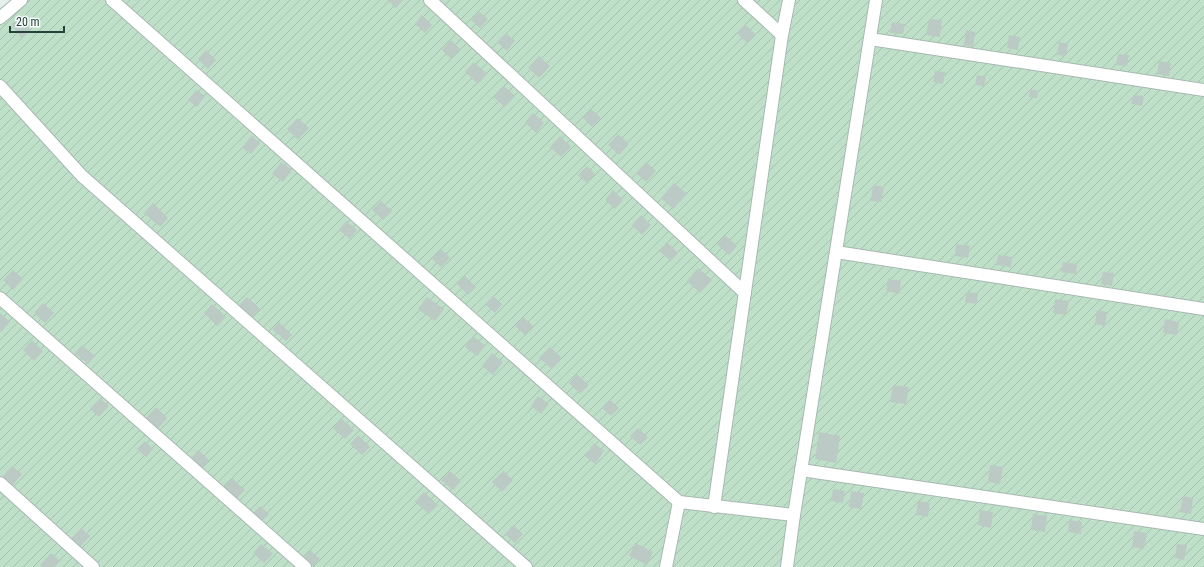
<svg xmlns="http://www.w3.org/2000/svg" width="1204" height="567" font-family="'Roboto Condensed',sans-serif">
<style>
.garden{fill:url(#garden-furrows)}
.building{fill:#bbcac4}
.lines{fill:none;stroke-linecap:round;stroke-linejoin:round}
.minor-casing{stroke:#a8b8b2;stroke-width:14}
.minor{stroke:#fff;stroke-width:12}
</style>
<defs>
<pattern id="garden-furrows" width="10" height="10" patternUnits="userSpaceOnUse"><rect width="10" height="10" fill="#bfe0c8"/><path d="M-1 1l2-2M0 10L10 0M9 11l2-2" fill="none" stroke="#a4c1ad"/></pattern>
</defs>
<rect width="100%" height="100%" fill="#e6efeb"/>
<path class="garden" d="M13 0H1204V567H0V8Z"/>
<g class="building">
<path d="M387 0H403L396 8Z"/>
<path d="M479 12 488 19 480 28 471 20Z"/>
<path d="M422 15 432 25 425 33 415 24Z"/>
<path d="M21 17 31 31 21 38 11 24Z"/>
<path d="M929 19 942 20 940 37 926 35Z"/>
<path d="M892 22 905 24 903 34 890 33Z"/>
<path d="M745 24 755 34 747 43 737 33Z"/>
<path d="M966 30 975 32 973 47 964 45Z"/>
<path d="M506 33 515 41 507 51 497 42Z"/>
<path d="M1009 35 1020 37 1018 50 1007 48Z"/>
<path d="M451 40 460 49 451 59 442 50Z"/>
<path d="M1059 42 1068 44 1066 56 1057 55Z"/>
<path d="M206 50 216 60 208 69 198 59Z"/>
<path d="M1118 54 1129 55 1127 66 1116 65Z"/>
<path d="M539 56 550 66 539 78 528 68Z"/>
<path d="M1159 61 1171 63 1169 76 1157 74Z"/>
<path d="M474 62 487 74 478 84 465 72Z"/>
<path d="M935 71 945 72 943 84 933 82Z"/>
<path d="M977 75 986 77 984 86 975 85Z"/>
<path d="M504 86 515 96 505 107 493 97Z"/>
<path d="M1030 89 1038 91 1037 98 1029 97Z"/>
<path d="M196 90 205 96 197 107 188 100Z"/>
<path d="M1133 95 1144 96 1142 106 1131 104Z"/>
<path d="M591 109 601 118 592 127 583 118Z"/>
<path d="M533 113 544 123 536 133 525 122Z"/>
<path d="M298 118 309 128 298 140 287 129Z"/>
<path d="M618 134 629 144 619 155 608 145Z"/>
<path d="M251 136 260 143 251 154 242 148Z"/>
<path d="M560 136 571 147 561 157 550 147Z"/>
<path d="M281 162 292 170 283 182 272 174Z"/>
<path d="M646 162 656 171 646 182 636 173Z"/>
<path d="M587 166 595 174 587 183 578 175Z"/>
<path d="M674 183 687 194 673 209 661 198Z"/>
<path d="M873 185 884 187 881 202 871 201Z"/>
<path d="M613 190 623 200 615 209 605 200Z"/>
<path d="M381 201 392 211 383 220 372 210Z"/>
<path d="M153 203 168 218 160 227 144 213Z"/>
<path d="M641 215 651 225 642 235 632 225Z"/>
<path d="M346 221 357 230 350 239 339 230Z"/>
<path d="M725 235 737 246 729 255 717 244Z"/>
<path d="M667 242 678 253 671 261 659 251Z"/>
<path d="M956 244 970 246 968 258 955 256Z"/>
<path d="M441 249 450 258 441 267 432 259Z"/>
<path d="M998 255 1012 257 1011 267 996 265Z"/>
<path d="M1063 262 1077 264 1076 274 1061 272Z"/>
<path d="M698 268 712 280 700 293 687 281Z"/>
<path d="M13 270 23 279 13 290 3 280Z"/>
<path d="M1103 272 1114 273 1112 286 1101 284Z"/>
<path d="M465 276 476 287 468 295 457 284Z"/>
<path d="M888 279 901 281 899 294 886 291Z"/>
<path d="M967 292 978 293 977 304 965 302Z"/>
<path d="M493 296 502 304 495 313 485 304Z"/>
<path d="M247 297 260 309 250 319 237 307Z"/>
<path d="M427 297 444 309 435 321 418 309Z"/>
<path d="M1055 299 1069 301 1066 315 1053 313Z"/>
<path d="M43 303 54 313 45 323 34 313Z"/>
<path d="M212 304 226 317 217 326 204 313Z"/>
<path d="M1097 310 1107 312 1105 326 1095 324Z"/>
<path d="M0 313 10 322 1 332 0 331Z"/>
<path d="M523 317 533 326 525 335 515 326Z"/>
<path d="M1165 319 1179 322 1177 335 1163 333Z"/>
<path d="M279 322 292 335 286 341 272 329Z"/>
<path d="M473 336 485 346 477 356 465 347Z"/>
<path d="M32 340 43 351 34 361 23 350Z"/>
<path d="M82 345 95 356 88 364 75 353Z"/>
<path d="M550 347 562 358 552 369 539 358Z"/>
<path d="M492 353 503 362 493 375 482 366Z"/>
<path d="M577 374 589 385 580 394 569 383Z"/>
<path d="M893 385 909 387 906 404 890 402Z"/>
<path d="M538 396 549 404 541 414 531 406Z"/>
<path d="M100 398 109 406 99 417 90 409Z"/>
<path d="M610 400 619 408 611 416 602 408Z"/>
<path d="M156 407 167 418 158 429 146 418Z"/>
<path d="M341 418 354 430 345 439 333 428Z"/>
<path d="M638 428 648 437 640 445 630 436Z"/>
<path d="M819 432 840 436 836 463 815 459Z"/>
<path d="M358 435 370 447 362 455 350 444Z"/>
<path d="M145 441 153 449 146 457 137 449Z"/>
<path d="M594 443 604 451 595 464 585 456Z"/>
<path d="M198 450 209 460 202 468 191 458Z"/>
<path d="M990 465 1003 467 1000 484 988 482Z"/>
<path d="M12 466 22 474 12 486 2 477Z"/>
<path d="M450 471 461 481 453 490 441 480Z"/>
<path d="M503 471 513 480 502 492 492 482Z"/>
<path d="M232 478 245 490 237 498 224 487Z"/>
<path d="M833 489 845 491 843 503 831 501Z"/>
<path d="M851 491 864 493 861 509 849 507Z"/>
<path d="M424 492 438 505 429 514 415 502Z"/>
<path d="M1183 496 1193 498 1191 514 1180 512Z"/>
<path d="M918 501 930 503 928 517 916 515Z"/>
<path d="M260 506 269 514 262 521 253 513Z"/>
<path d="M980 510 993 512 991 528 978 525Z"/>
<path d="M1033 514 1047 516 1045 532 1031 530Z"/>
<path d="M1069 520 1082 522 1081 534 1068 532Z"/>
<path d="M513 525 523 534 515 543 505 534Z"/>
<path d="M81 528 90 536 80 547 71 539Z"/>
<path d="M1134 531 1147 533 1144 549 1132 547Z"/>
<path d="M635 543 653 552 647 565 629 556Z"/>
<path d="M261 544 273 554 264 563 253 553Z"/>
<path d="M1177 544 1187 545 1184 560 1175 558Z"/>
<path d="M310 550 320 559 313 566 304 558Z"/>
<path d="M51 553 60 561 55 567H42L40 565Z"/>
</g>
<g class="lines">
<defs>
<g id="minor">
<path d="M112 0 679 502 794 515"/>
<path d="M430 0 745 293"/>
<path d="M744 0 782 35"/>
<path d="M0 18 21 0"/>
<path d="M870 39 1204 90"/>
<path d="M0 86 82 176 526 567"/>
<path d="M836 252 1204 309"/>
<path d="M0 298 305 567"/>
<path d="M801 470 1204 529"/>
<path d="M0 483 93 567"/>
<path d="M714 507 782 35 789 0"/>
<path d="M666 567 679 502"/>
<path d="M787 567 794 515 876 0"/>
</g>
</defs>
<use href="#minor" class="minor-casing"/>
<use href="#minor" class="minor"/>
</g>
<path d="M10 26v6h54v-6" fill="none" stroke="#24423a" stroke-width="2"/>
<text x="16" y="26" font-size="12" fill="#24423a" stroke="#f7fbf9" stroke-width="3" paint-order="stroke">20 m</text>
</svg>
